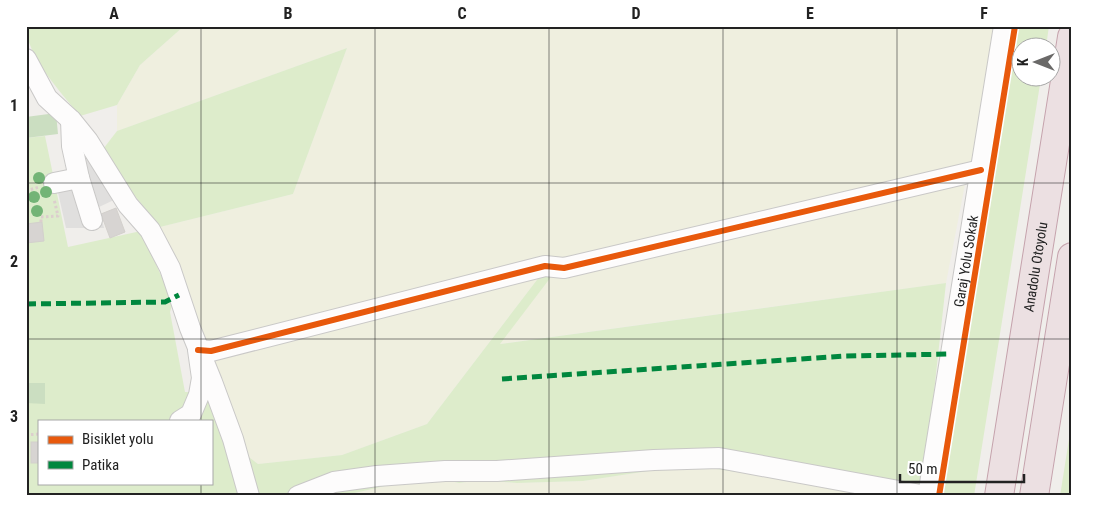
<svg xmlns="http://www.w3.org/2000/svg" width="1098" height="522" font-family="'Roboto Condensed',sans-serif">
<style>
.farmland{fill:#efefdf}
.grass{fill:#ddeccb;fill-rule:evenodd}
.forest{fill:#cbdec1}
.parking{fill:#e0dfde}
.building{fill:#d7d4d2;stroke:#d3d0cc}
.lines{fill:none;stroke-linecap:round;stroke-linejoin:round}
.minor-casing{stroke:#c9c8c7;stroke-width:22}
.highway-casing{stroke:#c5a2ac;stroke-width:30}
.path{stroke:#dccecd;stroke-width:3;stroke-dasharray:2.5 2.5;stroke-linecap:butt}
.minor{stroke:#fdfcfc;stroke-width:20}
.highway{stroke:#ece0e2;stroke-width:28}
.quiet{stroke:#00873e;stroke-width:5;stroke-dasharray:10 5;stroke-linecap:butt}
.cycleway-casing{stroke:#fff;stroke-width:9}
.cycleway{stroke:#e8590c;stroke-width:6}
.tree{fill:#73b476}
.grid{fill:none;stroke:#222;stroke-width:1;stroke-opacity:0.55}
.labels{text-anchor:middle;dominant-baseline:central;stroke-width:4;stroke-linejoin:round;paint-order:stroke}
.street-label{font-size:14px;fill:#222;stroke:#fff}
.neatline{fill:none;stroke:#222;stroke-width:2}
.grid-label{font-size:16px;text-anchor:middle;font-weight:bold;fill:#222}
</style>
<rect width="100%" height="100%" fill="#f0eeeb"/>
<g class="farmland">
<path d="M184 26H995L973 166 543 272 427 424 342 455 258 464 246 455 160 227 293 194 347 48 117 131V105L140 65Z"/>
<path d="M966 179 946 283 499 344 551 277Z"/>
<path d="M688 465 900 496H342L389 485 450 481 459 483 481 480 517 483 583 481Z"/>
</g>
<g class="grass">
<path d="M26 26H184L140 65 117 105 80 116C62 93 26 56 26 26Z"/>
<path d="M1007 26H1049L1046 47 1020 48V78H1041L974 496H932Z"/>
<path d="M347 48 293 194 160 227 100 153 117 131Z"/>
<path d="M45 136 68 247 141 231 173 302 170 312 185 392 212 393 245 454 258 464 342 455 427 424 543 272 551 277 500 344 946 283 933 401 918 496H900L688 465 583 481 517 483 481 480 459 483 450 481 389 485 342 496H26V138ZM39 421H211V483H39Z"/>
<path d="M1072 420V496H1060Z"/>
</g>
<g class="forest">
<path d="M56 113 58 134 26 138V117Z"/>
<path d="M26 383H45V404L26 403Z"/>
</g>
<path class="parking" d="M84 146 116 199 99 207 104 228H66L57 188 85 179 76 154Z"/>
<g class="building">
<path d="M116 208 125 232 110 238 101 214Z"/>
<path d="M42 222 44 241 26 243V224Z"/>
<rect x="31" y="442" width="8" height="21"/>
</g>
<g class="lines">
<defs>
<g id="minor">
<path d="M26 59 47 98 71 120 88 141 128 205 150 230 170 268 190 328 212 382 233 439 249 496"/>
<path d="M79 178 92 220"/>
<path d="M54 183 79 178 72 146 71 120"/>
<path d="M180 421 191 414 199 395 202 378 198 350 211 351 545 266 564 268 981 170"/>
<path d="M298 496 334 482 377 476 445 471H497L654 460 719 458 926 496"/>
<path id="s1" d="M928 496 1004 26"/>
</g>
<g id="highway">
<path id="s2" d="M999 496 1072 37"/>
<path d="M1034 496 1072 257"/>
</g>
</defs>
<use href="#minor" class="minor-casing"/>
<use href="#highway" class="highway-casing"/>
<g class="path">
<path d="M26 191 39 187"/>
<path d="M41 222V217L58 216 54 199"/>
<path d="M26 435 39 434"/>
</g>
<use href="#minor" class="minor"/>
<use href="#highway" class="highway"/>
<g class="quiet">
<path d="M26 304 165 302 179 295"/>
<path d="M502 379 846 356 951 354"/>
</g>
<defs>
<g id="cycleway">
<path d="M198 350 211 351 545 266 564 268 981 170"/>
<path d="M939 496 1015 26"/>
</g>
</defs>
<use href="#cycleway" class="cycleway-casing"/>
<use href="#cycleway" class="cycleway"/>
</g>
<g class="tree">
<circle cx="39" cy="178" r="6"/>
<circle cx="46" cy="192" r="6"/>
<circle cx="34" cy="197" r="6"/>
<circle cx="37" cy="211" r="6"/>
</g>
<path class="grid" d="M201 26V421M375 26V496M549 26V496M723 26V496M897 26V496M26 183H1072M26 339H1072M201 483V496"/>
<g class="labels">
<g class="street-label">
<text stroke="none"><textPath href="#s1" startOffset="238">Garaj Yolu Sokak</textPath></text>
<text stroke="none"><textPath href="#s2" startOffset="232">Anadolu Otoyolu</textPath></text>
</g>
</g>
<rect width="1098" height="522" fill="none" stroke="#ffffff" stroke-width="55"/>
<rect x="38" y="420" width="175" height="65" fill="#ffffff" stroke="#a7a7a7"/>
<rect x="48" y="436" width="25" height="8" fill="#e8590c" stroke="#a7a7a7"/>
<text x="82" y="444" font-size="15" fill="#222222">Bisiklet yolu</text>
<rect x="48" y="461" width="25" height="8" fill="#00873e" stroke="#a7a7a7"/>
<text x="82" y="470" font-size="15" fill="#222222">Patika</text>
<g transform="translate(1036 62) rotate(270)"><circle r="24" fill="#ffffff" stroke="#a7a7a7"/>
<path d="M0-4L9 19L0 12L-9 19Z" fill="#6a6968"/>
<text y="-8" font-size="14" font-weight="bold" text-anchor="middle" fill="#222222">K</text>
</g>
<path d="M900 474v8h124v-8" fill="none" stroke="#222222" stroke-width="2.5"/>
<text x="908" y="474" font-size="15" fill="#222222" stroke="#ffffff" stroke-width="4" paint-order="stroke">50 m</text>
<rect x="28" y="28" width="1042" height="466" class="neatline"/>
<g class="grid-label">
<text x="114" y="19">A</text>
<text x="288" y="19">B</text>
<text x="462" y="19">C</text>
<text x="636" y="19">D</text>
<text x="810" y="19">E</text>
<text x="984" y="19">F</text>
<text x="14" y="111">1</text>
<text x="14" y="267">2</text>
<text x="14" y="422">3</text>
</g>
</svg>
